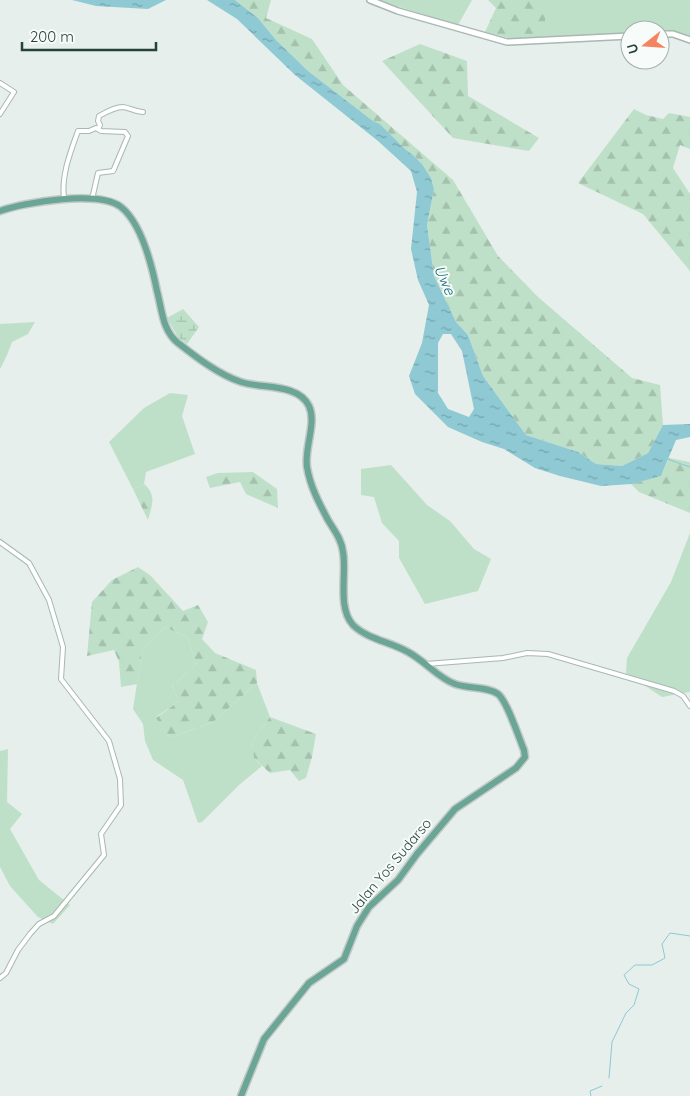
<svg xmlns="http://www.w3.org/2000/svg" width="690" height="1096" font-family="Quicksand,sans-serif">
<style>
.grass{fill:#bfe0c8}
.forest{fill:url(#forest-firs)}
.wetland{fill:url(#wetland-marsh)}
.water{fill:url(#water-ripples);fill-rule:evenodd}
.lines{fill:none;stroke-linecap:round;stroke-linejoin:round}
.stream{stroke:#8ec9d4;stroke-width:1}
.minor-casing{stroke:#a8b8b2;stroke-width:6}
.tertiary-casing{stroke:#a8b8b2;stroke-width:8}
.primary-casing{stroke:#c2cac8;stroke-width:9}
.minor{stroke:#fff;stroke-width:4}
.tertiary{stroke:#fff;stroke-width:5}
.primary{stroke:#6aa596;stroke-width:6}
.labels{text-anchor:middle;dominant-baseline:central;stroke-width:4;stroke-linejoin:round;paint-order:stroke}
.street-label{font-size:14px;fill:#24423a;stroke:#f7fbf9}
.water-label{font-size:15px;font-style:italic;fill:#1c6f80;stroke:#f7fbf9}
</style>
<defs>
<pattern id="forest-firs" width="22" height="20" patternUnits="userSpaceOnUse" patternTransform="scale(1.25)"><rect width="22" height="20" fill="#bfe0c8"/><path d="M5 1l3.5 6h-7zM16 11l3.5 6h-7z" fill="#a4c1ad"/></pattern>
<pattern id="wetland-marsh" width="20" height="14" patternUnits="userSpaceOnUse" patternTransform="scale(1.25)"><rect width="20" height="14" fill="#bfe0c8"/><path d="M1 5h8M5 5V1M11 12h8M15 12V8" fill="none" stroke="#a4c1ad"/></pattern>
<pattern id="water-ripples" width="26" height="14" patternUnits="userSpaceOnUse" patternTransform="scale(1.25)"><rect width="26" height="14" fill="#8ec9d4"/><path d="M2 4q2-2 4 0t4 0M15 11q2-2 4 0t4 0" fill="none" stroke="#74a5ad"/></pattern>
</defs>
<rect width="100%" height="100%" fill="#e6efeb"/>
<g class="grass">
<path d="M377 0H472L458 25Z"/>
<path d="M545 0H690V38L668 31 660 32V30H630V33L545 37Z"/>
<path d="M35 322 28 334 12 342 7 355 0 369V324Z"/>
<path d="M170 393 188 395 182 416 195 454 146 472 144 484 133 489 109 442 144 408Z"/>
<path d="M391 465 427 505 450 521 474 549 491 559 478 591 425 604 399 558V541L382 523 374 497 361 495V469Z"/>
<path d="M690 533V692L662 697 626 673 627 658 671 582Z"/>
<path d="M165 627 188 638 196 665 172 686 179 701 156 717 170 738 213 722 257 683 270 717 252 742 254 758 262 766 239 785 202 822 198 823 183 780 153 760 145 741 143 724 133 709 142 651Z"/>
<path d="M8 749 7 802 22 814 10 829 39 880 70 905 53 924 38 917 10 886 0 867V751Z"/>
</g>
<g class="forest">
<path d="M235 0H271L266 18 312 39 343 85 453 180 498 256 538 297 632 378 660 385 663 425 648 453 622 466 596 464 578 452 526 435 483 376 468 335 456 322 434 276 427 225 434 189 431 178 422 164 413 155 405 149 380 124 373 121 308 71 276 40 258 18Z"/>
<path d="M488 0H545V37L513 39 485 32 496 8Z"/>
<path d="M420 44 467 61 468 96 539 138 529 151 453 138 382 61Z"/>
<path d="M634 109 646 115 663 119 669 113 690 117V149L680 145 673 168 690 194V271L643 214 578 183Z"/>
<path d="M669 458 690 462V513L639 492 631 484 661 476Z"/>
<path d="M253 472 277 489 278 508 246 494 240 482 210 488 206 477 218 473Z"/>
<path d="M144 484C157 495 152 505 148 520L133 489Z"/>
<path d="M138 567 150 575 183 611 198 605 208 622 202 639 215 653 256 670 257 683 213 722 170 738 156 718 179 701 172 686 196 665 188 638 165 627 142 651 137 684 121 687 119 662 114 650 87 656 92 602 112 580Z"/>
<path d="M270 717 316 734 312 757 306 778 299 781 290 770 270 773 254 758 252 742Z"/>
</g>
<path class="wetland" d="M183 309 199 327 187 344 178 337 167 318Z"/>
<g class="water">
<path d="M72 0H166L148 9 96 6Z"/>
<path d="M207 0H235L258 18 276 40 308 71 373 121 380 124 405 149 413 155 422 164 431 178 434 189 427 225 434 276 456 322 468 335 483 376 526 435 578 452 596 464 622 466 648 453 663 425 690 424V437L676 440 661 476 632 484 601 486 560 476 535 468 504 449 482 442 448 427 415 394 409 376 422 343 429 305 418 280 411 249 417 192 411 171 378 141 295 75 237 19ZM443 334H451L462 351 474 409 469 417 448 409 438 393V343Z"/>
</g>
<g class="lines">
<g class="stream">
<path d="M667 459 690 467"/>
<path d="M609 1078 612 1042 626 1013 634 1005 639 989 629 984 624 975 635 965H652L665 958 662 944 670 933 690 936"/>
<path d="M591 1096 590 1091 602 1086"/>
</g>
<defs>
<g id="minor">
<path d="M0 83 14 92 0 114"/>
<path d="M98 129 100 125 98 121 99 116C106 112 115 107 123 107 130 108 136 112 143 112"/>
<path d="M64 199C61 176 70 153 78 131H89L96 128 101 131 125 132 128 136 114 169 113 171 98 173 92 199"/>
<path d="M0 542 29 563 49 600 63 647 61 679 109 741 120 779 121 805 101 834 104 855 54 916 39 924 30 934 18 950 6 973 0 978"/>
<path d="M426 664 503 658 527 653 548 654 674 691 683 696 690 706"/>
</g>
<g id="tertiary">
<path d="M370 0 398 11 507 42 630 36"/>
<path d="M660 34H673L690 40"/>
</g>
<path id="primary" d="M0 211C25 202 99 190 121 207 141 223 152 266 157 291 162 309 162 330 178 343 196 357 219 375 241 382 262 389 298 383 309 406 317 423 304 448 307 467 310 486 319 503 328 520 334 530 342 540 343 552 347 573 337 608 353 625 367 639 391 642 408 652 425 661 438 678 455 684 468 689 487 686 498 694 507 701 519 738 524 750L525 757 516 768 455 809 417 854 398 880 369 907 357 926 344 959 309 983 264 1039 241 1096"/>
</defs>
<use href="#minor" class="minor-casing"/>
<use href="#tertiary" class="tertiary-casing"/>
<use href="#primary" class="primary-casing"/>
<use href="#minor" class="minor"/>
<use href="#tertiary" class="tertiary"/>
<use href="#primary" class="primary"/>
</g>
<g class="labels">
<g class="street-label">
<text transform="translate(390 866) rotate(-50)">Jalan Yos Sudarso</text>
</g>
<g class="water-label">
<text transform="translate(445 280) rotate(66)">Uwe</text>
</g>
</g>
<g transform="translate(645 45) rotate(253)"><circle r="24" fill="#f7fbf9" stroke="#a3b1ad"/>
<path d="M0-4L9 19L0 12L-9 19Z" fill="#f4845f"/>
<text y="-8" font-size="14" font-weight="bold" text-anchor="middle" fill="#24423a">U</text>
</g>
<path d="M22 42v8h134v-8" fill="none" stroke="#24423a" stroke-width="2.5"/>
<text x="30" y="42" font-size="15" fill="#24423a" stroke="#f7fbf9" stroke-width="4" paint-order="stroke">200 m</text>
</svg>
